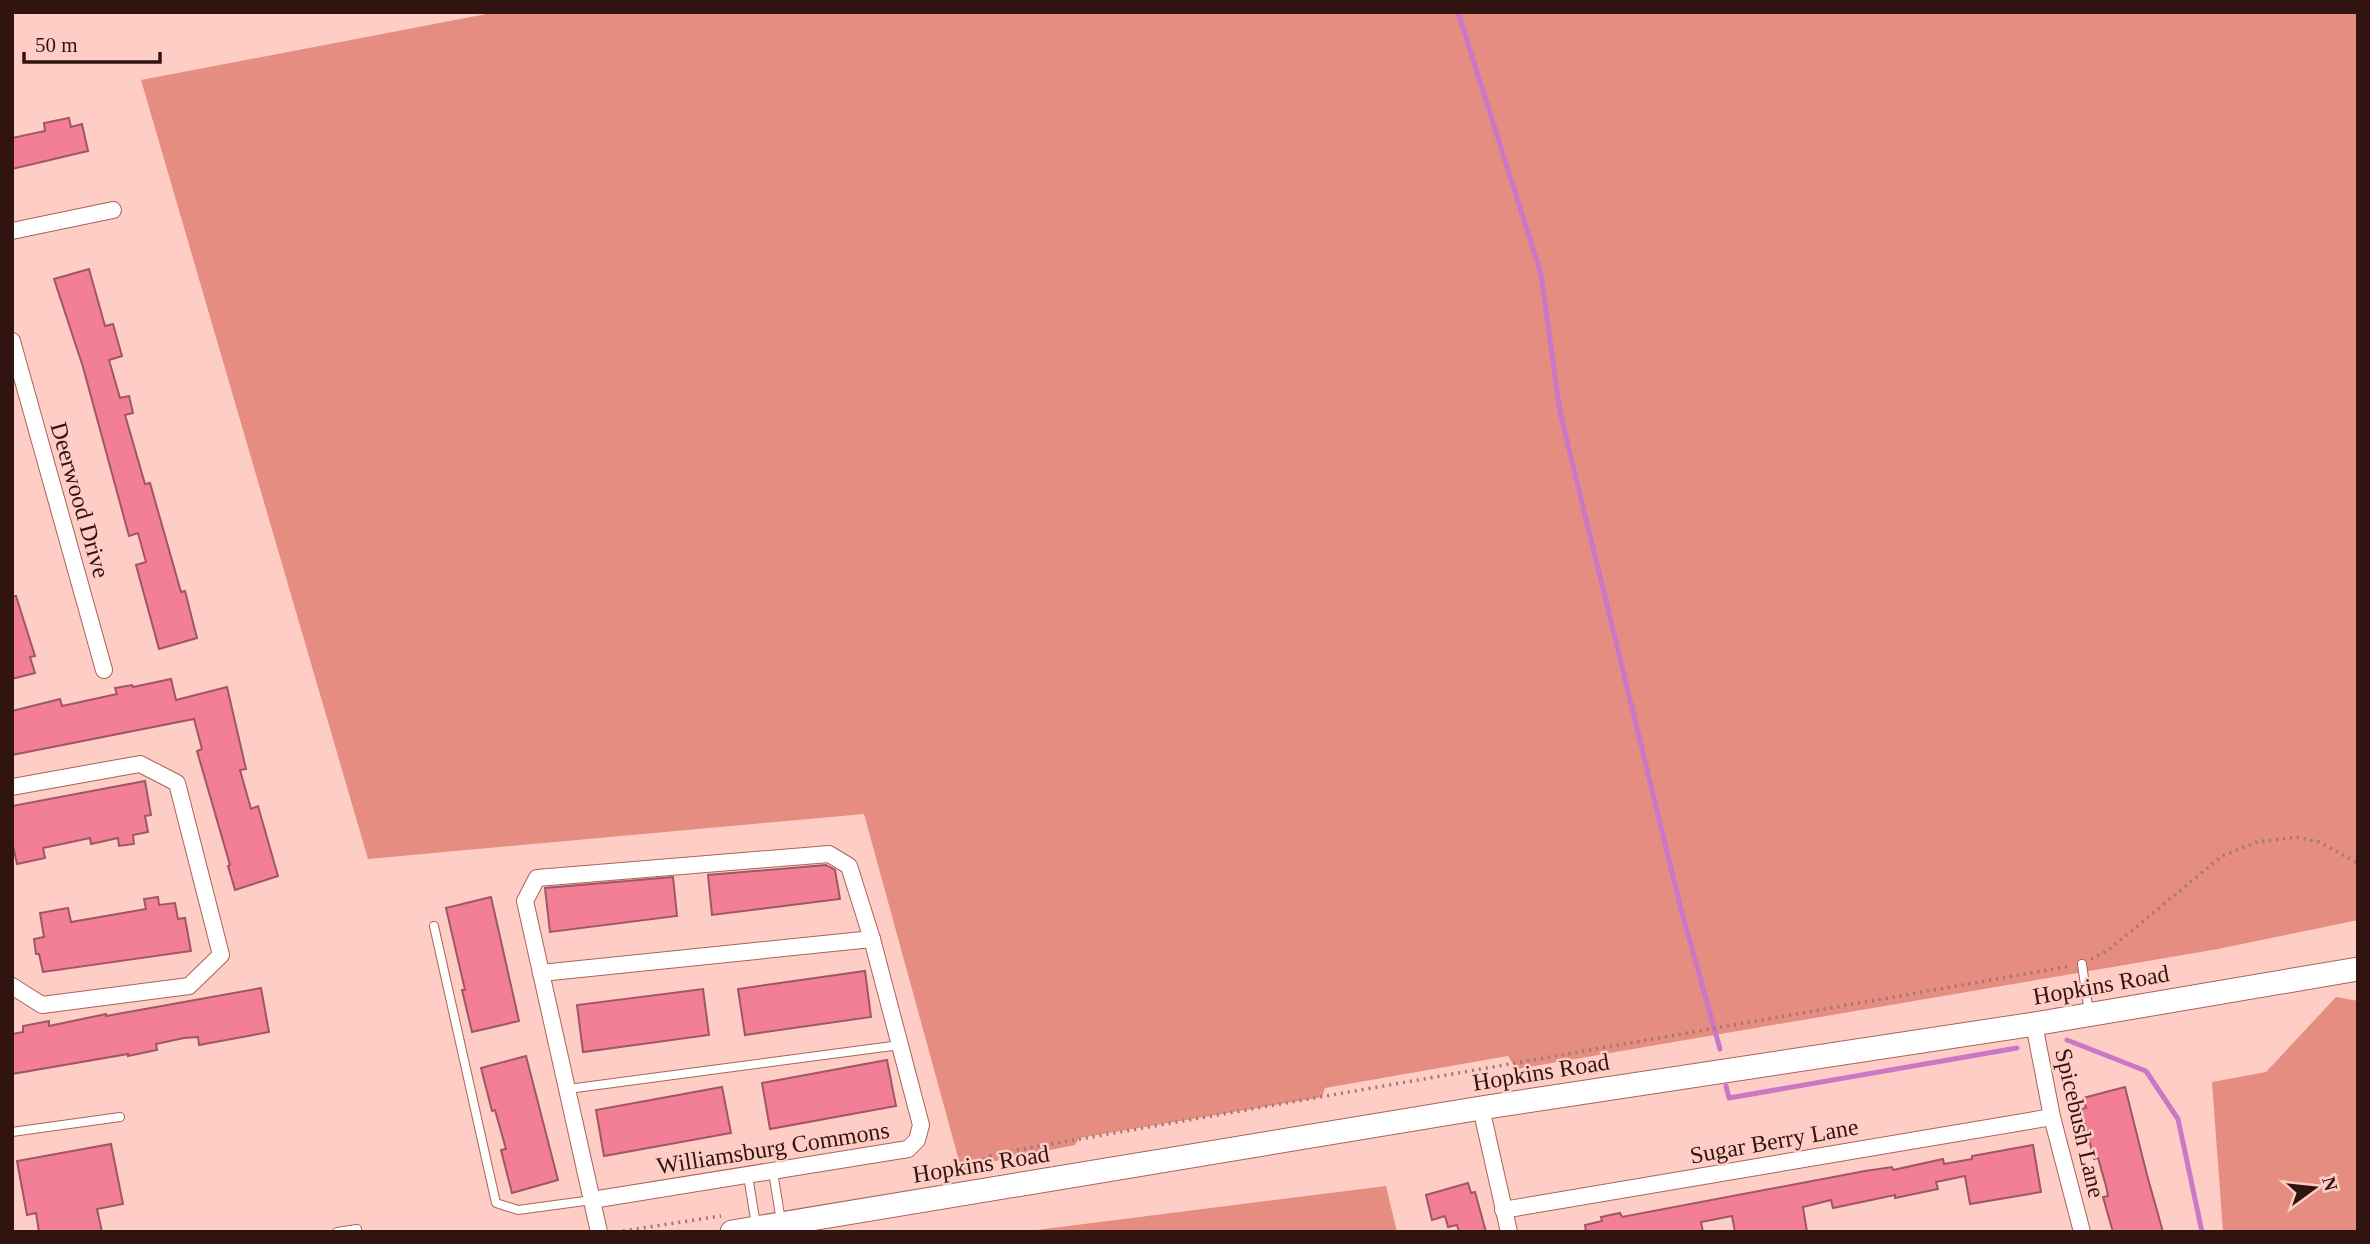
<svg xmlns="http://www.w3.org/2000/svg" width="2370" height="1244" font-family="Georgia,serif">
<style>
.green{fill:#e58d81}
.lines{fill:none;stroke-linecap:round;stroke-linejoin:round}
.stream{stroke:#ca77c5;stroke-width:5}
.building{fill:#f37f96;stroke:#9f5764;stroke-width:2}
.lane-casing{stroke:#ab6358;stroke-width:10}
.street-casing{stroke:#ab6358;stroke-width:18}
.secondary-casing{stroke:#ab6358;stroke-width:25}
.path{stroke:#9f7771;stroke-width:3.5;stroke-dasharray:2 5;stroke-linecap:butt}
.lane{stroke:#fff;stroke-width:8}
.street{stroke:#fff;stroke-width:16}
.secondary{stroke:#fff;stroke-width:23}
.labels{text-anchor:middle;dominant-baseline:central;stroke-width:5;stroke-linejoin:round;paint-order:stroke}
.street-label{font-size:24px;fill:#311410;stroke:#fecdc5}
</style>
<rect width="100%" height="100%" fill="#fecdc5"/>
<g class="green">
<path d="M497 12H2358V920L2218 949 1516 1069 1508 1056 1325 1088 1322 1097 1079 1138 1075 1145 961 1168 864 814 368 859 141 80Z"/>
<path d="M2336 997 2358 1001V1232H2223L2212 1082 2266 1072Z"/>
<path d="M1386 1186 1397 1232H1021Z"/>
</g>
<g class="lines">
<g class="stream">
<path d="M1458 12 1541 274 1560 412 1681 909 1720 1049"/>
<path d="M2067 1040 2146 1071 2178 1119 2202 1232"/>
<path d="M1726 1086 1729 1098 2017 1048"/>
</g>
</g>
<g class="building">
<path d="M69 118 71 127 82 124 88 151 12 169V138L45 131 44 123Z"/>
<path d="M89 269 105 326 113 324 122 356 109 360 120 398 129 396 133 413 125 415 145 484 150 483 181 592 185 591 197 638 159 649 136 565 146 562 138 533 129 536 83 367 54 279Z"/>
<path d="M12 596H16L35 656 30 657 35 673 12 679Z"/>
<path d="M171 679 176 700 227 687 246 769 240 770 251 809 258 806 278 876 235 890 228 866 230 865 197 751 202 749 194 719 12 755V711L60 699 62 706 117 694 115 688 132 685 133 687Z"/>
<path d="M145 781 151 815 145 816 148 832 133 835 134 844 119 846 118 838 91 844 90 838 43 848 45 858 17 864 12 841V806Z"/>
<path d="M826 865 835 870 840 899 712 915 708 875Z"/>
<path d="M673 877 677 916 550 932 545 888Z"/>
<path d="M158 897 159 905 175 903 178 919 185 918 191 951 43 972 39 954H36L34 939 44 937 40 913 68 908 71 922 146 909 144 899Z"/>
<path d="M491 897 519 1021 472 1032 462 990H465L446 908Z"/>
<path d="M865 971 871 1017 745 1035 738 989Z"/>
<path d="M261 988 269 1032 199 1045 198 1037 184 1038 156 1044 157 1050 128 1056V1054L12 1074V1034L23 1032V1026L49 1021V1026L106 1014V1016Z"/>
<path d="M703 989 709 1035 583 1052 577 1005Z"/>
<path d="M526 1056 558 1180 512 1193 501 1150 506 1149 495 1110 492 1111 481 1068Z"/>
<path d="M887 1060 896 1106 770 1129 762 1083Z"/>
<path d="M722 1087 731 1133 604 1156 596 1110Z"/>
<path d="M2125 1087 2147 1175 2163 1232H2113L2103 1197 2108 1196 2106 1186 2098 1158 2094 1159 2081 1109 2086 1108 2083 1098Z"/>
<path d="M111 1144 123 1204 97 1209 102 1232H39L36 1213 27 1215 17 1161Z"/>
<path d="M2033 1145 2041 1192 1970 1204 1965 1176 1936 1182 1938 1189 1895 1198V1195L1833 1208 1831 1200 1803 1207 1807 1232H1735L1732 1216 1701 1222 1703 1232H1586L1585 1225 1602 1221 1601 1217 1620 1213 1622 1217 1865 1171 1892 1167 1893 1170 1943 1159 1944 1164 1972 1159V1156Z"/>
<path d="M1468 1183 1471 1193 1475 1192 1486 1232H1459L1457 1225 1448 1227 1445 1216 1432 1220 1426 1195Z"/>
</g>
<g class="lines">
<defs>
<g id="lane">
<path d="M434 926 496 1203 518 1210 592 1200"/>
<path d="M2082 964 2089 1013"/>
<path d="M568 1089 900 1045"/>
<path d="M12 1132 120 1117"/>
<path d="M773 1172 781 1221"/>
<path d="M748 1176 756 1225"/>
<path d="M337 1232 357 1229V1232"/>
</g>
<g id="street">
<path d="M12 231 113 210"/>
<path d="M12 341 104 670"/>
<path d="M12 787 140 764 177 783 221 955 189 986 42 1005 12 986"/>
<path d="M541 973 872 939"/>
<path d="M2034 1024 2052 1117 2082 1232"/>
<path d="M1481 1108 1509 1232"/>
<path d="M592 1200 908 1149 917 1140 921 1125 872 939 849 866 829 854 537 878 525 901 599 1232"/>
<path d="M1503 1210 2052 1117"/>
</g>
<path id="secondary" d="M732 1232 1481 1108 2034 1024 2358 969"/>
</defs>
<use href="#lane" class="lane-casing"/>
<use href="#street" class="street-casing"/>
<use href="#secondary" class="secondary-casing"/>
<g class="path">
<path d="M2091 959 2107 951 2222 856 2257 842 2296 837 2319 842 2358 863"/>
<path d="M959 1173 994 1154 2071 966"/>
<path d="M616 1232 721 1216"/>
</g>
<use href="#lane" class="lane"/>
<use href="#street" class="street"/>
<use href="#secondary" class="secondary"/>
</g>
<g class="labels">
<g class="street-label">
<text transform="translate(80 500) rotate(74)">Deerwood Drive</text>
<text transform="translate(2101 985) rotate(-10)">Hopkins Road</text>
<text transform="translate(1541 1072) rotate(-9)">Hopkins Road</text>
<text transform="translate(2080 1123) rotate(77)">Spicebush Lane</text>
<text transform="translate(1774 1141) rotate(-10)">Sugar Berry Lane</text>
<text transform="translate(773 1148) rotate(-9)">Williamsburg Commons</text>
<text transform="translate(981 1164) rotate(-9)">Hopkins Road</text>
</g>
</g>
<rect width="2370" height="1244" fill="none" stroke="#311410" stroke-width="28"/>
<g transform="translate(2314 1188) rotate(75)" stroke="#fecdc5" stroke-width="5" paint-order="stroke">
<path d="M0-5L12 26L0 18L-12 26Z" fill="#311410"/>
<text y="-10" font-size="19" font-weight="bold" text-anchor="middle" fill="#311410">N</text>
</g>
<path d="M24 52v10h136v-10" fill="none" stroke="#311410" stroke-width="3.5"/>
<text x="35" y="52" font-size="21" fill="#311410" stroke="#fecdc5" stroke-width="5" paint-order="stroke">50 m</text>
</svg>
